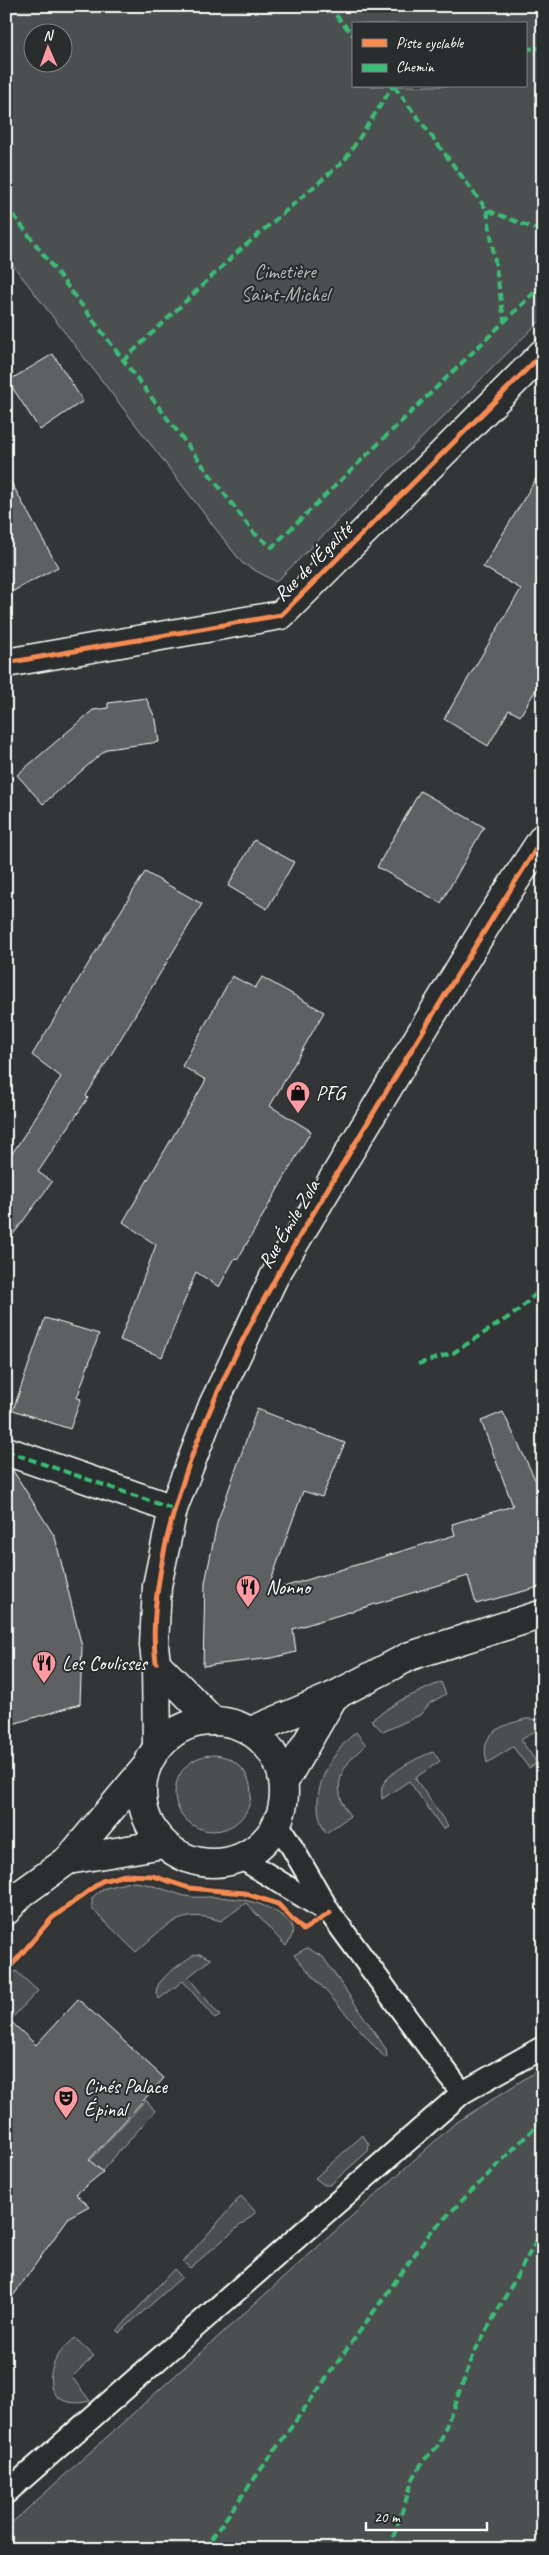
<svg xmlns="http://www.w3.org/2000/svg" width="549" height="2555" font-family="Caveat,sans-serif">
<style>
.green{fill:#4c4f50;stroke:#a6a7a8;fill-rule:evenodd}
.building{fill:#5f6162;stroke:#fff}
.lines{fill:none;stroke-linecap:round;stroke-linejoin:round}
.lane-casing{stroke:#fff;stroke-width:25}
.street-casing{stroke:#fff;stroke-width:31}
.secondary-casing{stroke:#fff;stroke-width:31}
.primary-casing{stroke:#fff;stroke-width:31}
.lane{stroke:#2a2d2e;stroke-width:21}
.street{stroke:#2a2d2e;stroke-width:28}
.secondary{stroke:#2a2d2e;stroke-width:28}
.primary{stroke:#2a2d2e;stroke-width:28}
.quiet{stroke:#3abd76;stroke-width:4;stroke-dasharray:8 4;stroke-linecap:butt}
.cycleway-casing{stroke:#2a2d2e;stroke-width:8}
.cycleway{stroke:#f68b52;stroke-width:5}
.labels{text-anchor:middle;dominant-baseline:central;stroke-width:4;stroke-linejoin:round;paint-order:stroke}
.park-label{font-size:20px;fill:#b7b9b9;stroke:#2a2d2e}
.street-label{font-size:20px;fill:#fff;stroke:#2a2d2e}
.poi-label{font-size:20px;fill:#fff;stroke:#2a2d2e;text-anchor:start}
</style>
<rect width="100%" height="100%" fill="#333536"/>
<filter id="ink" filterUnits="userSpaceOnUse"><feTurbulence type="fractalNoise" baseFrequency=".02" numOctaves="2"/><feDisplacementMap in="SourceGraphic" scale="10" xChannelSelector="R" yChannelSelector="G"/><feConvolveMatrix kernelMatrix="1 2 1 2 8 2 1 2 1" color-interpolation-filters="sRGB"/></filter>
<g filter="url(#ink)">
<g class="green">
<path d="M6 6H543V318L276 582 242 563 6 256ZM353 24H525V86H353ZM32 32H62V62H32Z"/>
<path d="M441 1682 446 1694 430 1703 420 1715 383 1732 371 1720 401 1700Z"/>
<path d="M526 1719H539L543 1722V1726L521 1740 537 1763 529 1768 513 1747 487 1763C479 1732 500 1726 526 1719Z"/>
<path d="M356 1732 366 1745C340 1766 330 1787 350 1816L326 1833C305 1799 328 1755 356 1732Z"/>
<path d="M433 1752 440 1761 415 1778 448 1826 443 1829 409 1781 382 1799C382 1795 381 1790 382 1787 386 1773 420 1756 433 1752Z"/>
<circle cx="213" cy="1793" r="38"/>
<path d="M129 1882C149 1882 166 1891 185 1896 193 1898 203 1897 212 1897 239 1898 262 1901 284 1917 296 1925 294 1936 286 1946L246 1903 221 1921C181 1907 164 1927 136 1952L92 1909V1898L102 1889Z"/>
<path d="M307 1948 323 1957 386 2049 387 2057 385 2058 294 1955Z"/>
<path d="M200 1954 211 1959 188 1977 220 2016 215 2019 183 1981 159 1999C146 1984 182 1964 193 1955Z"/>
<path d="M16 1971 38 1991 6 2024V1982Z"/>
<path d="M543 2067V2549H6V2528L454 2124Z"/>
<path d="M146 2100 155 2111 102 2171 90 2161Z"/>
<path d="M363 2135 369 2145 368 2151 330 2185H324L315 2178Z"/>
<path d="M241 2196 256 2212 190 2268 183 2262Z"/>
<path d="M174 2269 182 2277 119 2333 117 2331Z"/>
<path d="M75 2338 94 2356 72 2377 90 2401C64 2408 43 2395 53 2366 57 2354 66 2346 75 2338Z"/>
</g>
<g class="building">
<path d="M53 354 83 401 40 430 8 381Z"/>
<path d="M543 467V678L520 716 509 710 488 746 444 719 521 589 483 567Z"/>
<path d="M6 473 58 567 6 595Z"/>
<path d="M146 698 156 720 159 742 107 749 43 804 17 775 93 710 108 708V703Z"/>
<path d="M420 791 484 827 441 903 377 867Z"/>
<path d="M254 840 294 862 267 909 228 886Z"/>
<path d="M145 872 202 904 86 1096 88 1098 38 1172 52 1182 6 1244V1150L12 1154 61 1077 32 1055Z"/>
<path d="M232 976 255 988 262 977 324 1012 270 1106 311 1131 238 1259 235 1258 219 1287 196 1272 162 1357 120 1340 156 1245 123 1222 206 1080 182 1066Z"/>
<path d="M45 1318 99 1334 77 1398 81 1399 70 1429 13 1410Z"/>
<path d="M257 1409 345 1443 322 1497 303 1491 267 1592 455 1535 452 1524 513 1506 481 1421 503 1412 543 1496V1586L476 1604 468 1576 293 1629 296 1652 272 1658 203 1666 205 1583 217 1523Z"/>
<path d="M6 1468 12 1469 55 1537 82 1647 80 1704 6 1726Z"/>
<path d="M78 1999 164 2078 89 2160 103 2172 76 2194 89 2206 69 2217 6 2306V2017L36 2045Z"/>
</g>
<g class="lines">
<defs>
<g id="lane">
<path d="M278 1823 330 1913 462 2093"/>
<path d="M241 1858 328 1912"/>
<path d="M6 2493 462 2093 543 2047"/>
</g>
<g id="street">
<path d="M6 663 281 615 543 353"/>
<path d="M6 1451 173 1509"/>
</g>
<g id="secondary">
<path d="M251 1731 334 1696 410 1656 543 1614"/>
<path d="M284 1782 334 1696"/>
</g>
<g id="primary">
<path d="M156 1663 213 1721"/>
<circle cx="213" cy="1792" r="71"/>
<path d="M157 1748 156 1663 154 1645 157 1586 173 1509 213 1405 274 1277 488 922 543 838"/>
<path d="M68 1860 163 1844"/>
<path d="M6 1911 21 1894 68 1860 146 1767"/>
</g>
</defs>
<use href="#lane" class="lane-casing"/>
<use href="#street" class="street-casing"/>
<use href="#secondary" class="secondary-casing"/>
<use href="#primary" class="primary-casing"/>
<use href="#lane" class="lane"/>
<use href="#street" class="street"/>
<use href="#secondary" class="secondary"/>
<use href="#primary" class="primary"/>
<g class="quiet">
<path d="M328 6 353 35"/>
<path d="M525 49 543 48"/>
<path d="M394 86 487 210 543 232"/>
<path d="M6 205 254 533 272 547 543 284"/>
<path d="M487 210 504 320"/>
<path d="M123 361 232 257 345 160 393 86"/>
<path d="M418 1364 453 1353 518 1311 543 1287"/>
<path d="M6 1451 173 1509"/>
<path d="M204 2549 430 2233 543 2119"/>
<path d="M394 2549 393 2538 413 2479 423 2461 439 2445 475 2351 543 2229"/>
</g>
<defs>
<g id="cycleway">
<path d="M6 663 281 615 543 353"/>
<path d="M156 1663C151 1626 157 1588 164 1552 196 1399 288 1255 368 1122 425 1027 483 932 543 838"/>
<path d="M6 1972 52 1918 102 1881 125 1875 153 1876 189 1888 244 1893 278 1904 303 1930 330 1913"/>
</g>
</defs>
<use href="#cycleway" class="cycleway-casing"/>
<use href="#cycleway" class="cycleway"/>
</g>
</g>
<defs>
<symbol id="shop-pin" viewBox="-11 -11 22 30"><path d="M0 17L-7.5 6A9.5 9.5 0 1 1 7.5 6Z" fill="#ff9aa2" stroke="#2a2d2e"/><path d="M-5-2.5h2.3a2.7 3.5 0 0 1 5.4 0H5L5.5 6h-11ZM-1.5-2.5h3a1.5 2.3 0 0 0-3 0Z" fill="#111"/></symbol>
<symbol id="restaurant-pin" viewBox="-11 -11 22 30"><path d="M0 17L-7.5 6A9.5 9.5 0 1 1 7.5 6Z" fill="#ff9aa2" stroke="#2a2d2e"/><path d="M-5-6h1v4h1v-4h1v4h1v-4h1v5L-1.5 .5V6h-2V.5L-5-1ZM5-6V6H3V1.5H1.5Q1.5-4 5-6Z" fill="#111"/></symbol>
<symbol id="theatre-pin" viewBox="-11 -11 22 30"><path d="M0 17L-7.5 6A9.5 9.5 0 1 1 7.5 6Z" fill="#ff9aa2" stroke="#2a2d2e"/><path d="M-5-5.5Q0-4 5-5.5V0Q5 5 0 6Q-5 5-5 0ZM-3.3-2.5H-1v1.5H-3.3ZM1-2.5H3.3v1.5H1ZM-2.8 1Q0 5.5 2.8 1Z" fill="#111"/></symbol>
</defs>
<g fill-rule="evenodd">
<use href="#shop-pin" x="284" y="1079" width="28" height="38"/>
<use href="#restaurant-pin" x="234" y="1573" width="28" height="38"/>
<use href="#restaurant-pin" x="30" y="1649" width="28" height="38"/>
<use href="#theatre-pin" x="52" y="2084" width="28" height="38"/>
</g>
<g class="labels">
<g class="park-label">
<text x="285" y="271">Cimetière<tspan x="285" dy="23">Saint-Michel</tspan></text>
</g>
<g class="street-label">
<text transform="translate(313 562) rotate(-45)">Rue de l'Égalité</text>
<text transform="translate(289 1224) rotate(-59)">Rue Émile Zola</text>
</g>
<g class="poi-label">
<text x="316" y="1093">PFG</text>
<text x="266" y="1587">Nonno</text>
<text x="62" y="1663">Les Coulisses</text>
<text x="84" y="2086">Cinés Palace<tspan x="84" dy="23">Épinal</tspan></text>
</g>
</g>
<rect width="549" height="2555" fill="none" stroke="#2a2d2e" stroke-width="25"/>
<rect x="12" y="12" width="524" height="2530" fill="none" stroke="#fff" stroke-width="2" filter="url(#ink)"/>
<rect x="352" y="22" width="175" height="65" fill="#2a2d2e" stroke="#7f8182"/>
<rect x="362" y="39" width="25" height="8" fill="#f68b52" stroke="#7f8182"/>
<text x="396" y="48" font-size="15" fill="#ffffff">Piste cyclable</text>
<rect x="362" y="64" width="25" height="8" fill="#3abd76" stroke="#7f8182"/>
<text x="396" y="72" font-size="15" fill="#ffffff">Chemin</text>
<g transform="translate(48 48) rotate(358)"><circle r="24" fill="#2a2d2e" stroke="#7f8182"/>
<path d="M0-4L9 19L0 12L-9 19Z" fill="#ff9aa2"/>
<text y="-8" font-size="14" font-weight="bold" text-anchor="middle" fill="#ffffff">N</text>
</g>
<path d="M366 2522v8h121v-8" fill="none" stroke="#ffffff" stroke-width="2.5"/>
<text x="374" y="2522" font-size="15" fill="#ffffff" stroke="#2a2d2e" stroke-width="4" paint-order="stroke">20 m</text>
</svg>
